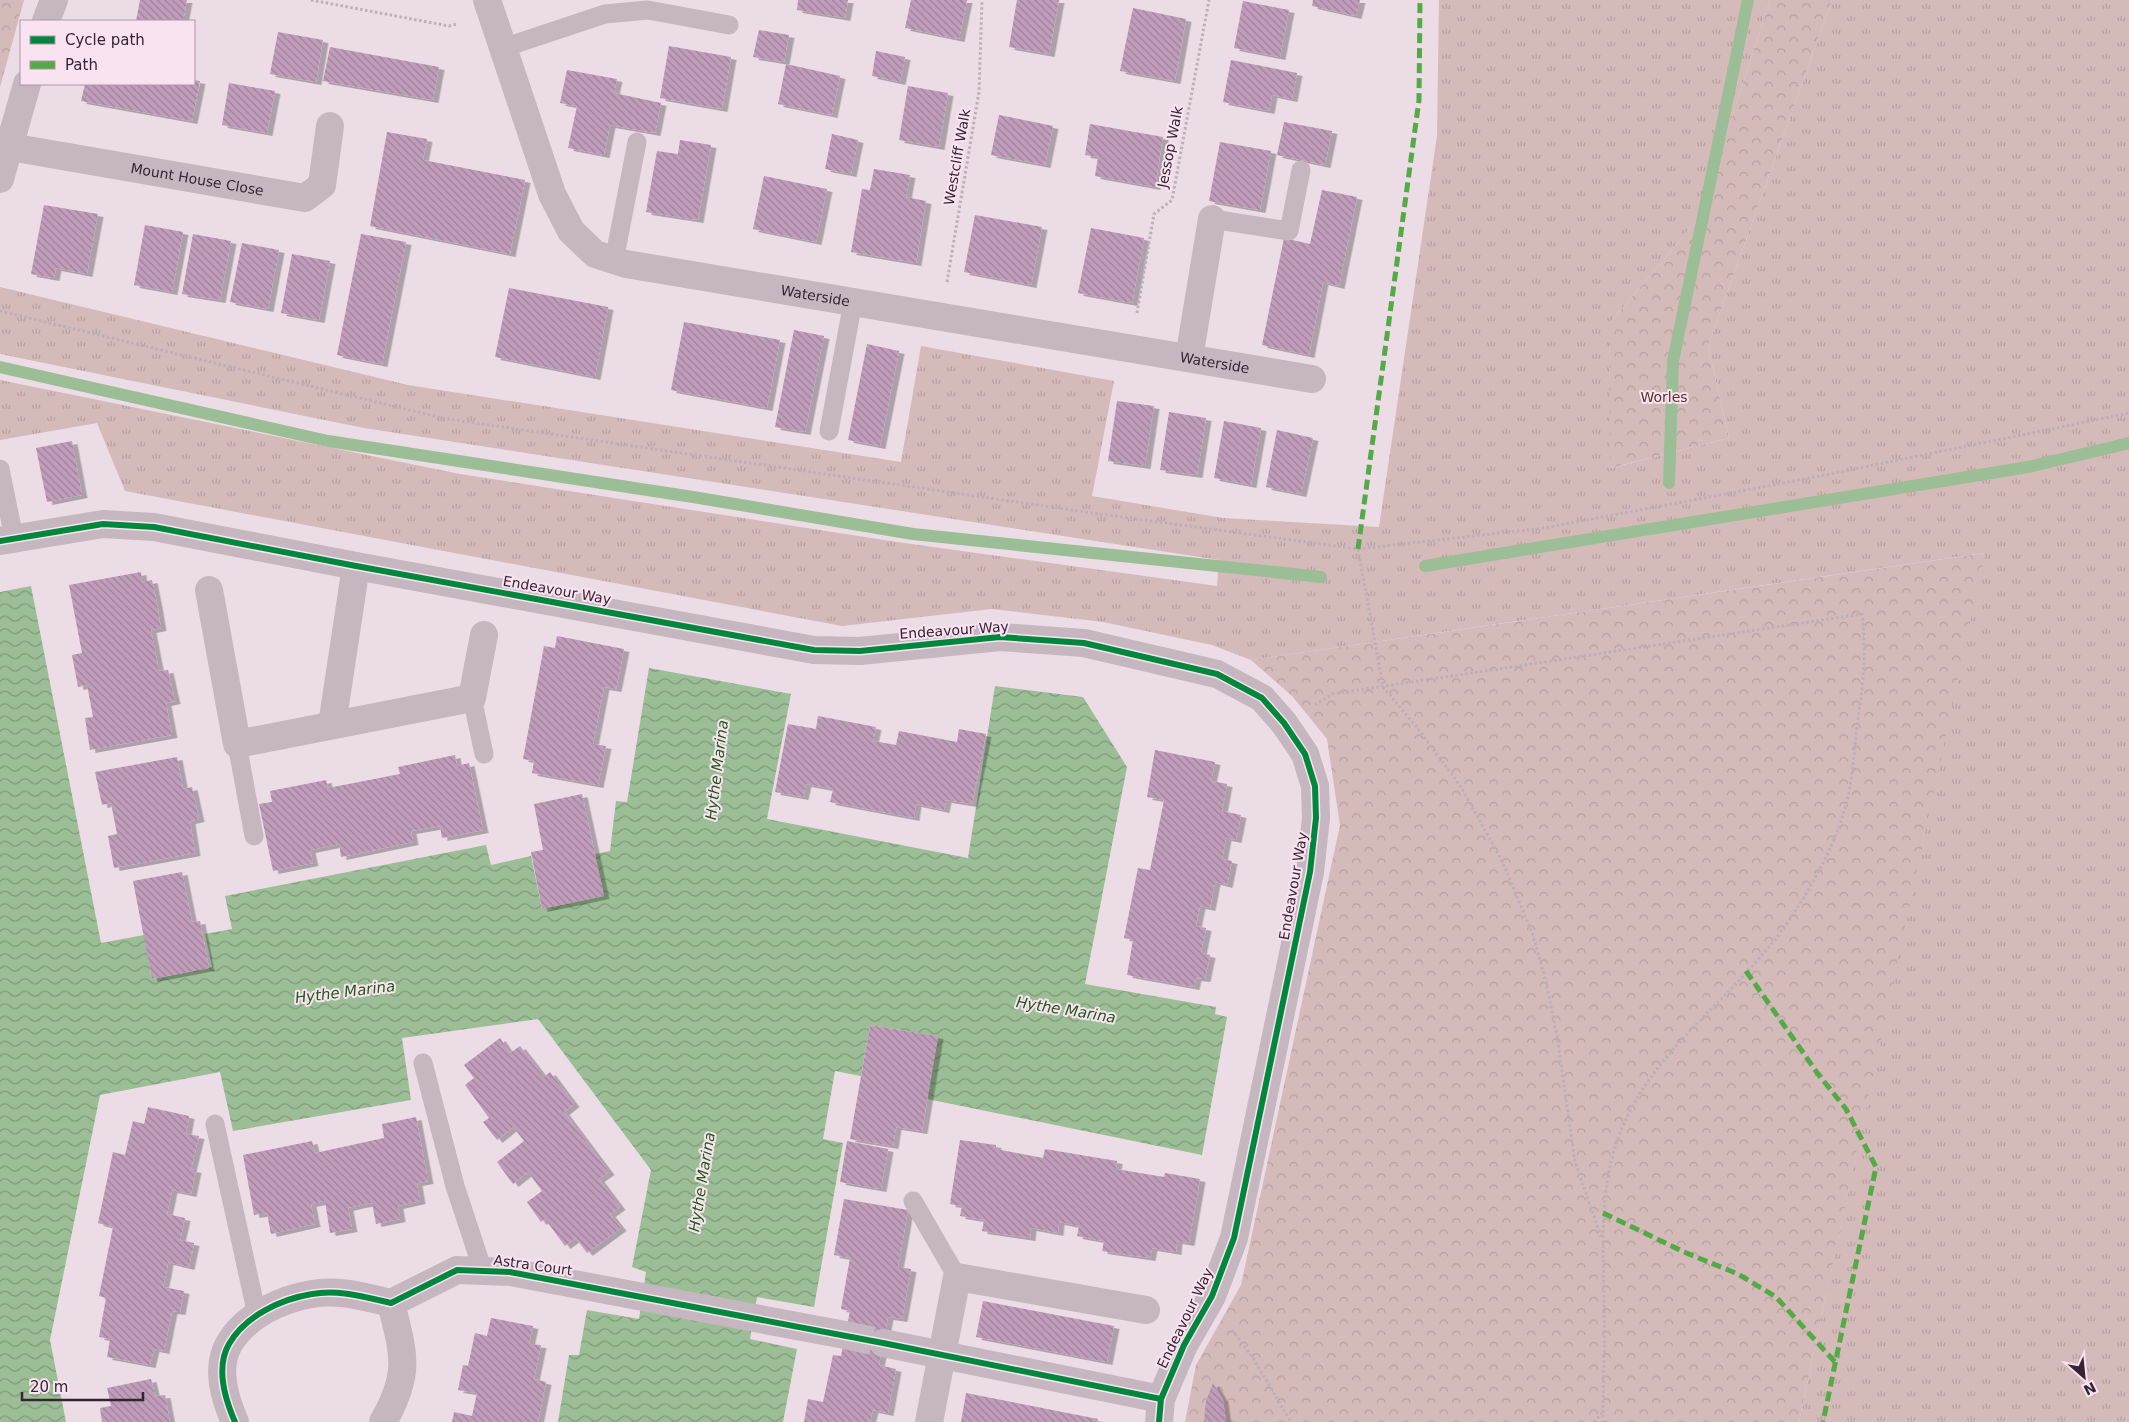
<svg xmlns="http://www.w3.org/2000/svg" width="2129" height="1422" font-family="'DejaVu Sans',sans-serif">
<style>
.grass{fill:url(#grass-tufts)}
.forest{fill:url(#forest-crowns)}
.water{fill:url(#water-waves)}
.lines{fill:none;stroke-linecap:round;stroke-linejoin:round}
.stream{stroke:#9cbe96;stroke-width:12}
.building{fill:url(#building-back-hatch);filter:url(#shadow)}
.street-tunnel{stroke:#c7b7c2;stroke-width:28;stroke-dasharray:28 14;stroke-linecap:butt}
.path{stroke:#bdafb9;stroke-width:3;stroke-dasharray:2.5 2.5;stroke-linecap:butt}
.lane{stroke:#c5b6c0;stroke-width:19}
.street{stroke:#c5b6c0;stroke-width:28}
.quiet{stroke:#54aa45;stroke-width:5;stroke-dasharray:10 5;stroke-linecap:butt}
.cycleway-casing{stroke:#fae3f1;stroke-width:9}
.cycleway{stroke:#00873e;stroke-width:6}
.labels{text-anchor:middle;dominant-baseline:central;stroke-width:4;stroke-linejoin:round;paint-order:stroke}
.street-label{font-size:14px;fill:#352532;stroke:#fae3f1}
.park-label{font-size:14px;fill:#553127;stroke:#fae3f1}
.water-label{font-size:15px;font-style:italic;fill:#1e5918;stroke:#fae3f1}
</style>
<defs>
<pattern id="grass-tufts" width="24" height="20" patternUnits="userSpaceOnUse" patternTransform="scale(1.25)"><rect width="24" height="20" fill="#d5baba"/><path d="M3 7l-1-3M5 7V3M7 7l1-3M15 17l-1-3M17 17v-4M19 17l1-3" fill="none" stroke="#b7a0a0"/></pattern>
<pattern id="forest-crowns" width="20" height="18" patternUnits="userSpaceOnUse" patternTransform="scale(1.25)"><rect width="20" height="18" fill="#d5baba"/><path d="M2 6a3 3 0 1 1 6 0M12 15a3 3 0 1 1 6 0" fill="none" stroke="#b7a0a0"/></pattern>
<pattern id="water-waves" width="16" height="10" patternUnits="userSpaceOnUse" patternTransform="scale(1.25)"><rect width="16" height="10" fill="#9cbe96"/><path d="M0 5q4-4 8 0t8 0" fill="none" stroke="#809a7b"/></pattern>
<pattern id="building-back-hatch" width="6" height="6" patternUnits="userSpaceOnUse" patternTransform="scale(1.25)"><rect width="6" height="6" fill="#c19dbc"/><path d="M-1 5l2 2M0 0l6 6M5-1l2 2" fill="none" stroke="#9e8099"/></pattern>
<filter id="shadow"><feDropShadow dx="5.5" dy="3" stdDeviation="0" flood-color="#0004"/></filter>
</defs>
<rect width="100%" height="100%" fill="#ecdce6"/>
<path class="grass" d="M1439 0H1770L1699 218 1609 324 1611 468 1729 438 1708 346 1832 0H2129V1422H1799L1984 553 1251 660 1212 645 1103 622 992 609 842 626 125 491 97 423 0 440V380L460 474 897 542 1217 586 1219 560 364 428 0 354V287L408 385 901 462 921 346 1114 381 1092 496 1223 518 1379 527 1437 136Z"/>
<g class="forest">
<path d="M0 0H24L0 87Z"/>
<path d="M1770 0H1832L1708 346 1729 438 1610 468 1609 324 1699 218Z"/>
<path d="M1985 553 1799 1422H1185L1196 1365 1241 1285 1340 825 1327 739 1292 696 1251 660Z"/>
</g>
<path class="water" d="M31 586 101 943 144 935 152 979 212 967 205 934 232 929 225 896 486 845 491 865 531 856 542 909 595 854 610 851 616 801 627 802 649 668 791 694 767 819 968 858 995 686 1083 697 1127 767 1085 984 1216 1007 1215 1014 1227 1017 1202 1155 927 1099 938 1036 870 1025 861 1076 835 1071 823 1139 843 1143 814 1307 757 1297 750 1339 797 1349 783 1422H558L569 1355H579L587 1310 639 1319 646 1272 632 1267 651 1170 538 1019 402 1038 411 1100 233 1131 220 1072 100 1095 50 1340 66 1422H0V592Z"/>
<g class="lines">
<g class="stream">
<path d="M0 367 328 441 693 497 913 534 1321 577"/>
<path d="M1669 483 1673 361 1748 0"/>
<path d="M1425 566 2028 467 2129 443"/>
</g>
</g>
<g class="building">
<path d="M140 0H187L183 21H136Z"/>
<path d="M798 0H848L845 18 797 10Z"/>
<path d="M911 0H967L959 39 905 28Z"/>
<path d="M1017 0H1059L1049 54 1009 47Z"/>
<path d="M1313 0H1360L1356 16 1312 6Z"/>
<path d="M1243 1 1289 10 1280 57 1234 48Z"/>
<path d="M1133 8 1186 19 1175 81 1120 71Z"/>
<path d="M759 30 789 35 784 62 753 57Z"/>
<path d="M278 32 323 40 316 82 270 74Z"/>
<path d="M669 46 731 57 722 109 660 98Z"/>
<path d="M330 47 439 67 433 100 323 81Z"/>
<path d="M876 51 905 57 900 82 872 76Z"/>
<path d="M1231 60 1297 73 1292 99 1272 95 1269 111 1223 102Z"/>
<path d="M786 64 840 76 832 115 778 104Z"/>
<path d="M567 70 617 79 614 93 661 103 655 133 610 125 604 155 568 148 577 106 560 103Z"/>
<path d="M194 80 200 81 192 121 81 101 85 84H194Z"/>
<path d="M229 83 275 91 267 133 222 125Z"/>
<path d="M908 86 948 93 939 147 899 140Z"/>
<path d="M999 115 1053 126 1045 165 991 155Z"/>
<path d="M1284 122 1332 131 1325 165 1277 155Z"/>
<path d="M1090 124 1163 137 1155 187 1095 176 1098 157 1085 155Z"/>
<path d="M387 132 427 139 423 160 525 180 510 254 370 226Z"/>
<path d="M832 134 858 140 851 174 825 169Z"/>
<path d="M680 140 711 145 698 220 646 212 657 151 678 154Z"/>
<path d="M1220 142 1271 151 1260 210 1209 201Z"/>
<path d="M874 169 910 175 906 197 926 201 916 263 851 252 862 189 870 190Z"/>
<path d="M764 176 827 189 816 242 753 229Z"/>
<path d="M1322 190 1357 197 1339 286 1323 282 1309 355 1262 345 1284 238 1310 244Z"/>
<path d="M44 205 98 214 87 274 56 268 54 278 31 274Z"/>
<path d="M975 215 1042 227 1031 285 964 272Z"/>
<path d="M145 225 183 232 172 292 134 285Z"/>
<path d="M1091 228 1144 238 1132 303 1078 293Z"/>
<path d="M193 234 231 241 220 300 182 294Z"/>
<path d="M361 234 406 242 382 364 337 355Z"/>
<path d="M242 243 279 250 268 309 230 302Z"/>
<path d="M292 254 330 261 319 320 281 313Z"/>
<path d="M509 288 608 307 595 377 495 357Z"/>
<path d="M684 322 780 340 767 408 671 390Z"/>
<path d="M794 330 824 336 805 432 775 427Z"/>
<path d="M867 344 899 351 880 446 848 440Z"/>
<path d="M1117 401 1154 406 1145 466 1108 461Z"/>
<path d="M1169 412 1206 418 1197 475 1160 470Z"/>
<path d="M1224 421 1261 428 1251 485 1214 478Z"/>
<path d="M1277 430 1313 438 1301 494 1266 487Z"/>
<path d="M72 441 82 495 47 502 36 448Z"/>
<path d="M141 572 142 582 152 580 157 604 161 628 151 630 159 671 168 670 175 701 166 703 172 735 90 750 85 718 93 717 87 685 78 687 72 655 82 653 69 585Z"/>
<path d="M557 636 624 649 616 689 604 687 593 744 606 746 598 785 532 773 534 761 523 759 544 646 555 648Z"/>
<path d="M818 716 876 727 873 741 896 745 899 731 957 742 959 729 986 734 972 804 946 800 944 810 916 804 914 818 830 802 833 789 806 784 803 797 775 792 788 724 816 729Z"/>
<path d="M1155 750 1215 762 1211 781 1227 784 1222 811 1241 815 1236 840 1226 838 1222 859 1232 861 1227 885 1215 882 1210 908 1200 906 1196 926 1206 928 1201 953 1210 955 1205 979 1196 978 1194 987 1127 975 1133 940 1124 938 1138 868 1150 870 1164 800 1147 797Z"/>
<path d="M455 755 457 766 469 763 483 830 442 838 440 826 411 831 413 842 341 857 339 844 310 850 313 863 273 871 259 804 272 802 270 791 326 780 328 788 400 774 398 767Z"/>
<path d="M177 757 183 789 192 787 199 819 190 821 195 853 114 868 108 836 117 834 111 803 102 805 95 772Z"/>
<path d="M582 794 604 896 542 909 531 852 543 850 534 804Z"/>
<path d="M182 872 192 922 200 921 209 968 152 979 133 881Z"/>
<path d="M870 1025 938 1036 922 1131 896 1127 893 1146 850 1139Z"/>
<path d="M500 1038 510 1053 520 1046 544 1077 550 1072 574 1104 564 1112 609 1172 599 1179 620 1207 610 1214 621 1228 587 1253 576 1238 565 1246 545 1219 541 1222 527 1202 542 1191 528 1172 513 1184 497 1162 524 1141 513 1127 497 1140 483 1122 489 1118 465 1085 474 1078 464 1065Z"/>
<path d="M148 1107 189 1116 186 1134 199 1136 191 1169 196 1170 191 1194 172 1190 167 1214 185 1218 180 1240 194 1243 189 1267 168 1262 166 1274 163 1287 184 1291 180 1312 172 1311 164 1351 154 1349 150 1365 107 1357 110 1339 99 1337 106 1298 99 1296 113 1227 98 1223 113 1152 125 1155 133 1121 144 1124Z"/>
<path d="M416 1117 428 1181 417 1183 420 1201 398 1206 400 1219 376 1224 372 1203 360 1205 348 1208 352 1229 330 1233 325 1201 311 1204 315 1224 271 1234 267 1213 254 1215 243 1155 312 1141 315 1153 384 1138 382 1124Z"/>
<path d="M960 1140 996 1145V1149L1043 1158 1045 1149 1117 1161 1116 1169 1164 1177 1165 1173 1200 1179 1189 1243 1177 1241 1176 1252 1152 1248 1150 1258 1102 1251 1104 1241 1077 1236 1079 1226 1059 1222 1058 1233 1031 1228 1030 1238 982 1231 984 1220 960 1216 962 1206 950 1204Z"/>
<path d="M847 1141 888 1149 881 1189 840 1182Z"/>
<path d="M844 1199 908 1210 898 1267 911 1269 902 1319 888 1317 879 1365 896 1369 888 1413 873 1410 870 1422H804L808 1399 823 1402 833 1355 841 1356 850 1311 841 1309 850 1258 834 1255Z"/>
<path d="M983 1301 1114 1326 1107 1362 976 1337Z"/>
<path d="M491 1318 533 1326 529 1344 541 1345 534 1379 546 1382 538 1422H452L454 1412 472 1416 477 1393 458 1390 463 1365 468 1366 475 1333 487 1336Z"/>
<path d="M151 1379 155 1396 165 1395 170 1422H102L100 1408 111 1406 107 1388Z"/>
<path d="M1213 1383 1223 1400 1226 1422H1204L1206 1401Z"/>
<path d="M966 1393 1098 1419 1097 1422H961Z"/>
</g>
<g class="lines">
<path class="street-tunnel" d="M845 1335 883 1343"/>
<g class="path">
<path d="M311 0 449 26 457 24"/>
<path d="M947 282 979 92 982 0"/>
<path d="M0 311 442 418 1071 510 1358 549 1544 528 1815 477 2129 413"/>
<path d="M1137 313 1154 214 1172 200 1209 0"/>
<path d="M1358 549 1383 687 1419 730 1461 787 1502 861 1533 935 1546 982 1557 1036 1575 1162 1602 1239"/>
<path d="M1315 705 1332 694 1862 614C1866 651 1864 675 1859 712 1854 744 1854 777 1845 808 1833 852 1798 913 1768 948 1723 1003 1664 1046 1630 1111 1596 1176 1604 1240 1604 1311 1605 1348 1603 1385 1603 1422"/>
<path d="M1232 1330 1253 1358 1291 1422"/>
<path d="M1594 1422 1602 1413"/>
</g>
<g class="lane">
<path d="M503 48 605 14 648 10 729 25"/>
<path d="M1212 219 1289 231 1301 170"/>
<path d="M614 261 637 142"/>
<path d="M829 431 853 302"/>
<path d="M0 469 14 538"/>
<path d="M472 698 484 754"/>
<path d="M237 744 254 836"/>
<path d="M423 1063 455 1186 483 1271"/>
<path d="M215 1124 257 1315"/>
<path d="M913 1201 957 1277"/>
</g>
<g class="street">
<path id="s1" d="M487 0 552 194 571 231 595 254 626 264 1312 379"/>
<path d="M46 21 54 0"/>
<path id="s2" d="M10 147 305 198 322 185 330 126"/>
<path d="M0 179 27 84"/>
<path d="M1189 358 1212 219"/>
<path d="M0 541 103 524 154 527 356 566 814 650 860 651 1000 637 1084 643 1217 674 1262 698 1284 723 1305 754 1315 786 1316 818 1310 872 1234 1238 1212 1296 1184 1345 1161 1399 1159 1422"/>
<path d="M209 590 237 744 472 698 484 635"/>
<path d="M332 725 356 566"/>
<path d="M883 1343 1161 1399"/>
<path d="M235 1422C225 1399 215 1368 229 1344 245 1316 281 1299 312 1294 338 1289 365 1297 391 1303L457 1270 510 1272 845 1335"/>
<path d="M383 1422C411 1373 404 1355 391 1303"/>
<path d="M929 1422 957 1277 1146 1310"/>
</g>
<g class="quiet">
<path d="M1358 549 1419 100 1420 0"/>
<path d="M1746 971 1818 1074 1846 1109 1876 1167 1823 1422"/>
<path d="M1603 1213 1684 1252 1738 1274 1776 1297 1835 1362"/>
</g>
<defs>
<g id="cycleway">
<path d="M0 541 103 524 154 527 356 566 814 650 860 651 1000 637 1084 643 1217 674 1262 698 1284 723 1305 754 1315 786 1316 818 1310 872 1234 1238 1212 1296 1184 1345 1161 1399 1159 1422"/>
<path d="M235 1422C225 1399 215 1368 229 1344 245 1316 281 1299 312 1294 338 1289 365 1297 391 1303L457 1270 510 1272 883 1343 1161 1399"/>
</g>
</defs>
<use href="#cycleway" class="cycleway-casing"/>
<use href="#cycleway" class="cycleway"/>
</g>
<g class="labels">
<g class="street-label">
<text transform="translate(1170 147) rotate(-79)">Jessop Walk</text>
<text transform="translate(957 157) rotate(-80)">Westcliff Walk</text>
<text stroke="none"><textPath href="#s2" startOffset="190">Mount House Close</textPath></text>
<text stroke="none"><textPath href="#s1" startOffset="504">Waterside</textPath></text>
<text stroke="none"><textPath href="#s1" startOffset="909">Waterside</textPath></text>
<text transform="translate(557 590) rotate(10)">Endeavour Way</text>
<text transform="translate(954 630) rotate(-4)">Endeavour Way</text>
<text transform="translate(1293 886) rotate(-80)">Endeavour Way</text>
<text transform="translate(533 1265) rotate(8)">Astra Court</text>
<text transform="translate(1185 1318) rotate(-64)">Endeavour Way</text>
</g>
<g class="park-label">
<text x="1664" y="397">Worles</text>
</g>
<g class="water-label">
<text transform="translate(717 770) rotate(-83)">Hythe Marina</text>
<text transform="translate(345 992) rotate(-7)">Hythe Marina</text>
<text transform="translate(1066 1010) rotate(9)">Hythe Marina</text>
<text transform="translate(702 1182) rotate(-81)">Hythe Marina</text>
</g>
</g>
<rect x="20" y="20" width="175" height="65" fill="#fae3f1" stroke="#ab97a5"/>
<rect x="30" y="36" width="25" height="8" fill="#00873e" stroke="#ab97a5"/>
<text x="65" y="45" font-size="15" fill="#352532">Cycle path</text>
<rect x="30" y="61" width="25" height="8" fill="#54aa45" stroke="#ab97a5"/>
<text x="65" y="70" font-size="15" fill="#352532">Path</text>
<g transform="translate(2084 1377) rotate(153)" stroke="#fae3f1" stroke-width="4" paint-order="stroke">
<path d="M0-4L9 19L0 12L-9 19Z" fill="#352532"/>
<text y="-8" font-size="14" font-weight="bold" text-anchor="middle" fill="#352532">N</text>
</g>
<path d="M22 1392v8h121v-8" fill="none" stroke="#352532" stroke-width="2.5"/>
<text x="30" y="1392" font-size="15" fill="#352532" stroke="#fae3f1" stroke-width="4" paint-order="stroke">20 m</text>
</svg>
